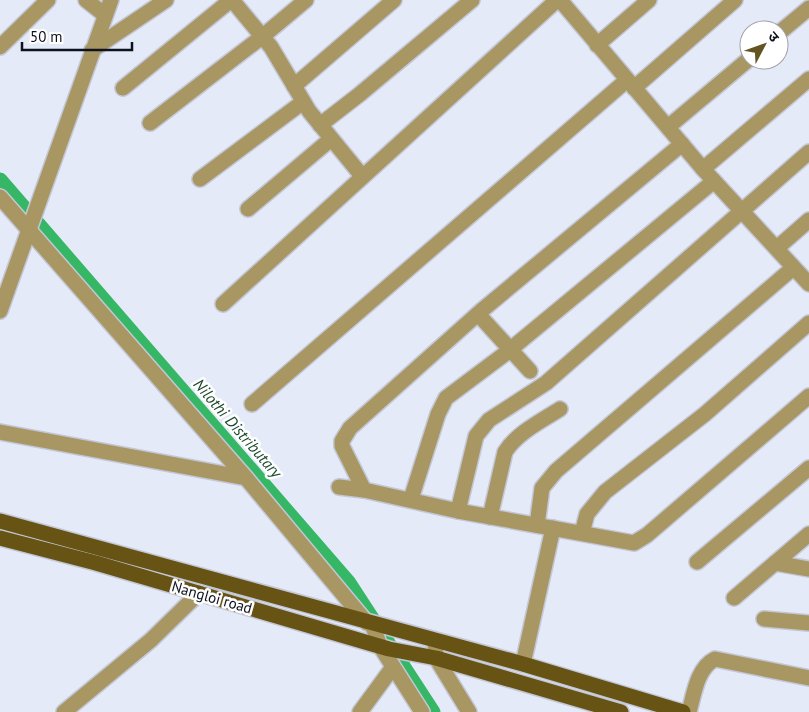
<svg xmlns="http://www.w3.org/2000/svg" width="809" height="712" font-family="'PT Sans','Noto Sans Devanagari',sans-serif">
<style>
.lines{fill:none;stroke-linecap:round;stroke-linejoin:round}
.canal{stroke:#36b765;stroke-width:15}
.minor-casing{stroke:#c3c7d6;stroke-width:18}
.major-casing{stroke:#c3c7d6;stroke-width:18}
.minor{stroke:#a99763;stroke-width:15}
.major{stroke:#675414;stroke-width:15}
.labels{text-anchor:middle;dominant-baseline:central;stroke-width:5;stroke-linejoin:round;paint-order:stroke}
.street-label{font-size:15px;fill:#0e121f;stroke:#fff}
.water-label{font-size:16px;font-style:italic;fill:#194929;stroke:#fff}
</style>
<rect width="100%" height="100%" fill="#e5eaf9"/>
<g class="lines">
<path class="canal" d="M0 180 349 583 433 712"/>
<defs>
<g id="minor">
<path d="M86 0 105 15"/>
<path d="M232 0 271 47 309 111 362 176"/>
<path d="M560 0 703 169 809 284"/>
<path d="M779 33 809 8"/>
<path d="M597 45 649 0"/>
<path d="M0 47 48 0"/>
<path d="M92 50 166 0"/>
<path d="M294 86 394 0"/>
<path d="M123 88 231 0"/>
<path d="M634 88 735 0"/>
<path d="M150 123 263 36 306 0"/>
<path d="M320 125 360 94 472 0"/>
<path d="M668 127 749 59"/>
<path d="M703 169 809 79"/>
<path d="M200 179 303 102"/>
<path d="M0 197 246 478 367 623"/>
<path d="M248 209 331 139"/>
<path d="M777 248 809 220"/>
<path d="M223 304 557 0"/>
<path d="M0 311 111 0"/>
<path d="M478 314 530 371"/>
<path d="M252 404 627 80"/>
<path d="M0 432 246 478"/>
<path d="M339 487 364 490 458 511 634 543 647 535 809 396"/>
<path d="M364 490 342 446V441L350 428 481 311 682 144"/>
<path d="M411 499 438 414 446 398 506 353 714 181"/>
<path d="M458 511 476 436 489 420 546 383 809 152"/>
<path d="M490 517 505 452C517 433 541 421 560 409"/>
<path d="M537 525 542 488 556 471 793 268"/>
<path d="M582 533 587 514 605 492 705 414 809 323"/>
<path d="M697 562 809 468"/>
<path d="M775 563 809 569"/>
<path d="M734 598 809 534"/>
<path d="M764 619 809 623"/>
<path d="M372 624 380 646 422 712"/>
<path d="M435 641 436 658 469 712"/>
<path d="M523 664 553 528"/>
<path d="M64 712 151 640 199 593"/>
<path d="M360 712 393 667"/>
<path d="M689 712C694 694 697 668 715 659L809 678"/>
</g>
<g id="major">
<path d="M0 521 523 664 683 712"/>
<path d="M0 538 96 563 389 649 436 658 621 712"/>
</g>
</defs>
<use href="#minor" class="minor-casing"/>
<use href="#major" class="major-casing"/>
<use href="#minor" class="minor"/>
<use href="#major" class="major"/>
</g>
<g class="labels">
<g class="street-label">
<text transform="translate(212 597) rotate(16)">Nangloi road</text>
</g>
<g class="water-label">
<text transform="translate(238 428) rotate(49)">Nilothi Distributary</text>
</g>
</g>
<g transform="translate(764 45) rotate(49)"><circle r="24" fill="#ffffff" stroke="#9fa0a5"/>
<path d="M0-4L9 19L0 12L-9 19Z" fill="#645421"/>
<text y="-8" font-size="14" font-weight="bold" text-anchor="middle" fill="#0e121f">उ</text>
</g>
<path d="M22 42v8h110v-8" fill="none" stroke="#0e121f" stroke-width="2.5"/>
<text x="30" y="42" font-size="15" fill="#0e121f" stroke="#ffffff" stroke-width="4" paint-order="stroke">50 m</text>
</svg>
